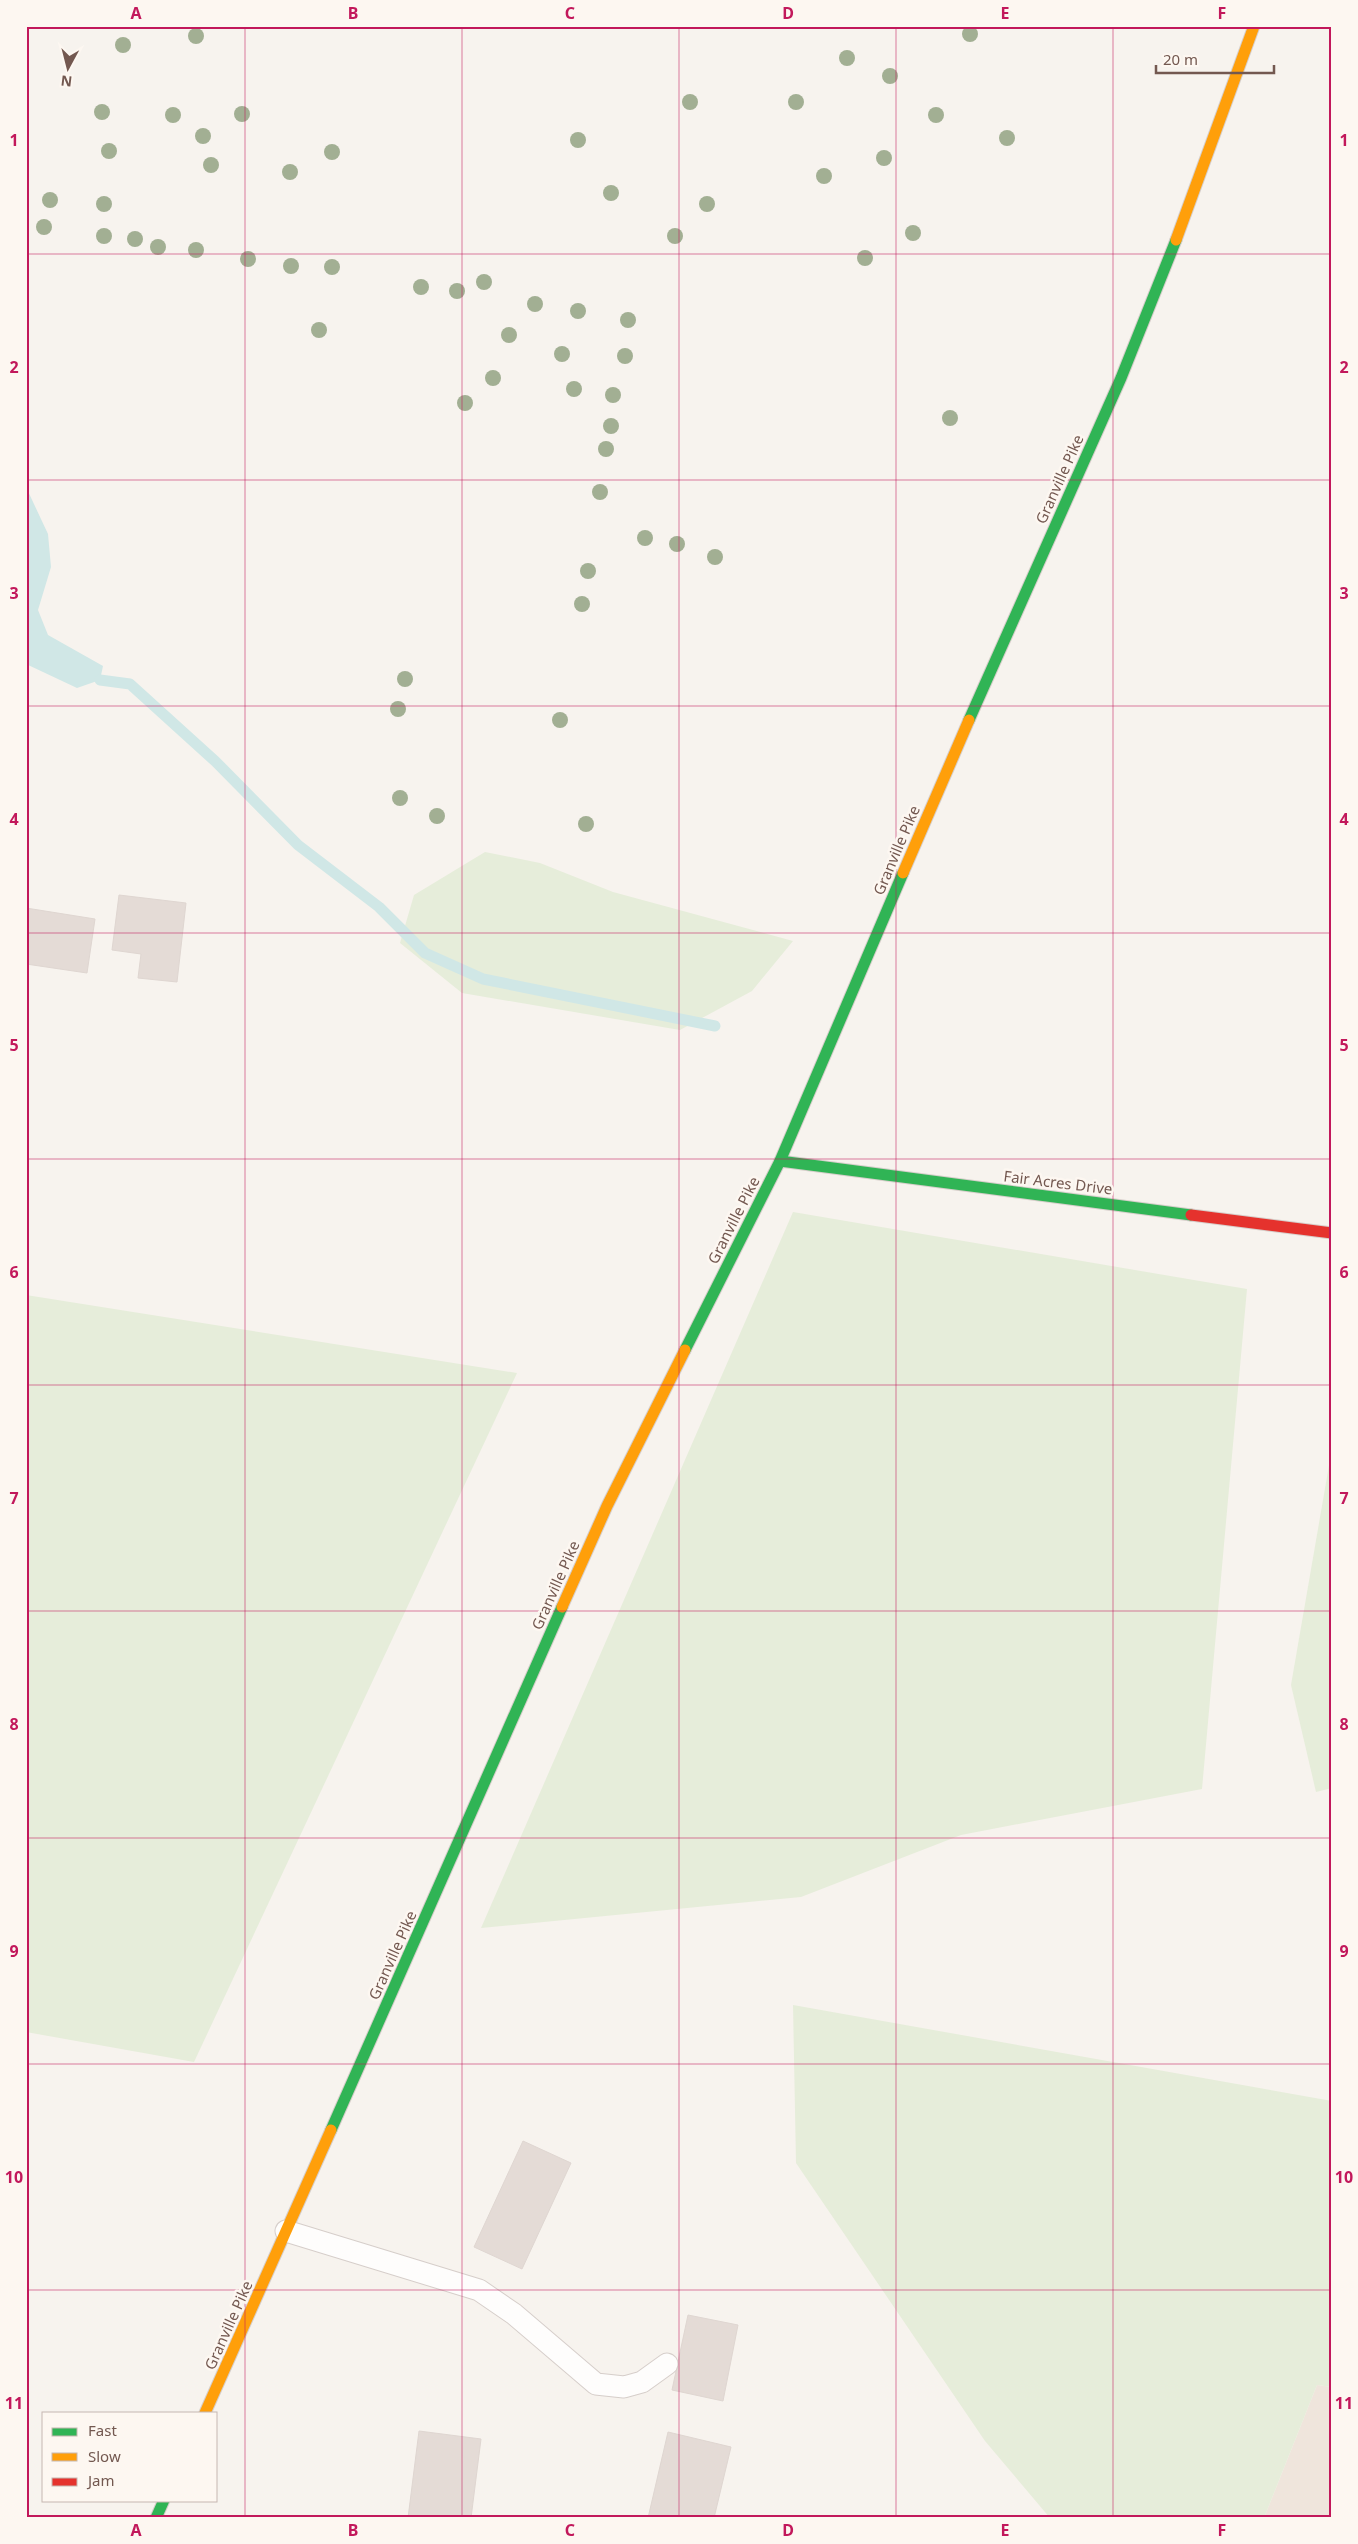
<svg xmlns="http://www.w3.org/2000/svg" width="1358" height="2544" font-family="'Noto Sans',sans-serif">
<style>
.residential{fill:#efe5dc}
.green{fill:#e6edda}
.water{fill:#d0e7e6}
.lines{fill:none;stroke-linecap:round;stroke-linejoin:round}
.stream{stroke:#d0e7e6;stroke-width:11}
.building{fill:#e4dbd6;stroke:#dfd6d1}
.lane-casing{stroke:#d6ceca;stroke-width:23}
.fast-casing{stroke:#d6ceca;stroke-width:13}
.slow-casing{stroke:#d6ceca;stroke-width:13}
.jam-casing{stroke:#d6ceca;stroke-width:13}
.lane{stroke:#fefdfc;stroke-width:21}
.fast{stroke:#30b455;stroke-width:11}
.slow{stroke:#ff9f0a;stroke-width:11}
.jam{stroke:#e5322d;stroke-width:11}
.tree{fill:#a2af93}
.grid{fill:none;stroke:#c2185b;stroke-width:1;stroke-opacity:0.55}
.labels{text-anchor:middle;dominant-baseline:central;stroke-width:5;stroke-linejoin:round;paint-order:stroke}
.street-label{font-size:15px;fill:#735850;stroke:#fdf7f1}
.neatline{fill:none;stroke:#c2185b;stroke-width:2}
.grid-label{font-size:16px;text-anchor:middle;font-weight:bold;fill:#c2185b}
</style>
<rect width="100%" height="100%" fill="#f7f3ee"/>
<path class="residential" d="M1317 2385 1332 2387V2518H1264Z"/>
<g class="green">
<path d="M485 852 540 863 613 892 793 941 752 991 680 1030 462 993 400 943 414 895Z"/>
<path d="M793 1212 1247 1289 1202 1789 961 1835 801 1897 481 1928Z"/>
<path d="M26 1295 517 1373 194 2062 26 2032Z"/>
<path d="M1332 1448V1788L1316 1792 1291 1685Z"/>
<path d="M793 2005 1332 2101V2387L1317 2385 1264 2518H1050L985 2441 796 2163Z"/>
</g>
<path class="water" d="M26 487 48 534 51 567 38 610 48 635 103 666 100 680 77 688 26 664Z"/>
<g class="lines">
<path class="stream" d="M100 680 130 684 215 761 298 845 379 907 425 953 483 979 715 1026"/>
</g>
<g class="building">
<path d="M119 895 186 903 177 982 138 978 141 954 112 950Z"/>
<path d="M26 908 95 919 87 973 26 964Z"/>
<path d="M523 2141 571 2163 522 2269 474 2247Z"/>
<path d="M688 2315 738 2325 723 2401 672 2390Z"/>
<path d="M419 2431 481 2439 471 2518H408Z"/>
<path d="M668 2432 731 2447 714 2518H648Z"/>
</g>
<g class="lines">
<defs>
<path id="lane" d="M286 2231 479 2290 514 2314 596 2384 624 2387 642 2382 667 2364"/>
<g id="fast">
<path d="M969 720 1121 378 1176 240"/>
<path d="M780 1161 1191 1215"/>
<path d="M685 1350 780 1161 903 873"/>
<path d="M331 2130 562 1607"/>
<path d="M156 2518 164 2500"/>
</g>
<g id="slow">
<path d="M1176 240 1254 26"/>
<path d="M903 873 969 720"/>
<path d="M562 1607 607 1506 685 1350"/>
<path d="M205 2413 331 2130"/>
</g>
<path id="jam" d="M1191 1215 1332 1233"/>
</defs>
<use href="#lane" class="lane-casing"/>
<use href="#fast" class="fast-casing"/>
<use href="#slow" class="slow-casing"/>
<use href="#jam" class="jam-casing"/>
<use href="#lane" class="lane"/>
<use href="#fast" class="fast"/>
<use href="#slow" class="slow"/>
<use href="#jam" class="jam"/>
</g>
<g class="tree">
<circle cx="970" cy="34" r="8"/>
<circle cx="196" cy="36" r="8"/>
<circle cx="123" cy="45" r="8"/>
<circle cx="847" cy="58" r="8"/>
<circle cx="890" cy="76" r="8"/>
<circle cx="690" cy="102" r="8"/>
<circle cx="796" cy="102" r="8"/>
<circle cx="102" cy="112" r="8"/>
<circle cx="242" cy="114" r="8"/>
<circle cx="173" cy="115" r="8"/>
<circle cx="936" cy="115" r="8"/>
<circle cx="203" cy="136" r="8"/>
<circle cx="1007" cy="138" r="8"/>
<circle cx="578" cy="140" r="8"/>
<circle cx="109" cy="151" r="8"/>
<circle cx="332" cy="152" r="8"/>
<circle cx="884" cy="158" r="8"/>
<circle cx="211" cy="165" r="8"/>
<circle cx="290" cy="172" r="8"/>
<circle cx="824" cy="176" r="8"/>
<circle cx="611" cy="193" r="8"/>
<circle cx="50" cy="200" r="8"/>
<circle cx="104" cy="204" r="8"/>
<circle cx="707" cy="204" r="8"/>
<circle cx="44" cy="227" r="8"/>
<circle cx="913" cy="233" r="8"/>
<circle cx="104" cy="236" r="8"/>
<circle cx="675" cy="236" r="8"/>
<circle cx="135" cy="239" r="8"/>
<circle cx="158" cy="247" r="8"/>
<circle cx="196" cy="250" r="8"/>
<circle cx="865" cy="258" r="8"/>
<circle cx="248" cy="259" r="8"/>
<circle cx="291" cy="266" r="8"/>
<circle cx="332" cy="267" r="8"/>
<circle cx="484" cy="282" r="8"/>
<circle cx="421" cy="287" r="8"/>
<circle cx="457" cy="291" r="8"/>
<circle cx="535" cy="304" r="8"/>
<circle cx="578" cy="311" r="8"/>
<circle cx="628" cy="320" r="8"/>
<circle cx="319" cy="330" r="8"/>
<circle cx="509" cy="335" r="8"/>
<circle cx="562" cy="354" r="8"/>
<circle cx="625" cy="356" r="8"/>
<circle cx="493" cy="378" r="8"/>
<circle cx="574" cy="389" r="8"/>
<circle cx="613" cy="395" r="8"/>
<circle cx="465" cy="403" r="8"/>
<circle cx="950" cy="418" r="8"/>
<circle cx="611" cy="426" r="8"/>
<circle cx="606" cy="449" r="8"/>
<circle cx="600" cy="492" r="8"/>
<circle cx="645" cy="538" r="8"/>
<circle cx="677" cy="544" r="8"/>
<circle cx="715" cy="557" r="8"/>
<circle cx="588" cy="571" r="8"/>
<circle cx="582" cy="604" r="8"/>
<circle cx="405" cy="679" r="8"/>
<circle cx="398" cy="709" r="8"/>
<circle cx="560" cy="720" r="8"/>
<circle cx="400" cy="798" r="8"/>
<circle cx="437" cy="816" r="8"/>
<circle cx="586" cy="824" r="8"/>
</g>
<path class="grid" d="M245 26V2518M462 26V2518M679 26V2518M896 26V2518M1113 26V2518M26 254H1332M26 480H1332M26 706H1332M26 933H1332M26 1159H1332M26 1385H1332M26 1611H1332M26 1838H1332M26 2064H1332M26 2290H1332"/>
<g class="labels">
<g class="street-label">
<text transform="translate(1059 479) rotate(-66)">Granville Pike</text>
<text transform="translate(896 850) rotate(-67)">Granville Pike</text>
<text transform="translate(1058 1182) rotate(7)">Fair Acres Drive</text>
<text transform="translate(733 1220) rotate(-63)">Granville Pike</text>
<text transform="translate(555 1585) rotate(-66)">Granville Pike</text>
<text transform="translate(392 1955) rotate(-66)">Granville Pike</text>
<text transform="translate(228 2325) rotate(-66)">Granville Pike</text>
</g>
</g>
<rect width="1358" height="2544" fill="none" stroke="#fdf7f1" stroke-width="55"/>
<rect x="42" y="2412" width="175" height="90" fill="#fdf7f1" stroke="#c6b7b1"/>
<rect x="52" y="2428" width="25" height="8" fill="#30b455" stroke="#c6b7b1"/>
<text x="88" y="2436" font-size="15" fill="#735850">Fast</text>
<rect x="52" y="2453" width="25" height="8" fill="#ff9f0a" stroke="#c6b7b1"/>
<text x="88" y="2462" font-size="15" fill="#735850">Slow</text>
<rect x="52" y="2478" width="25" height="8" fill="#e5322d" stroke="#c6b7b1"/>
<text x="88" y="2486" font-size="15" fill="#735850">Jam</text>
<g transform="translate(68 68) rotate(187)" stroke="#fdf7f1" stroke-width="4" paint-order="stroke">
<path d="M0-4L9 19L0 12L-9 19Z" fill="#735850"/>
<text y="-8" font-size="14" font-weight="bold" text-anchor="middle" fill="#735850">N</text>
</g>
<path d="M1156 65v8h118v-8" fill="none" stroke="#735850" stroke-width="2.5"/>
<text x="1163" y="65" font-size="15" fill="#735850" stroke="#fdf7f1" stroke-width="4" paint-order="stroke">20 m</text>
<rect x="28" y="28" width="1302" height="2488" class="neatline"/>
<g class="grid-label">
<text x="136" y="19">A</text>
<text x="353" y="19">B</text>
<text x="570" y="19">C</text>
<text x="788" y="19">D</text>
<text x="1005" y="19">E</text>
<text x="1222" y="19">F</text>
<text x="14" y="146">1</text>
<text x="1344" y="146">1</text>
<text x="14" y="373">2</text>
<text x="1344" y="373">2</text>
<text x="14" y="599">3</text>
<text x="1344" y="599">3</text>
<text x="14" y="825">4</text>
<text x="1344" y="825">4</text>
<text x="14" y="1051">5</text>
<text x="1344" y="1051">5</text>
<text x="14" y="1278">6</text>
<text x="1344" y="1278">6</text>
<text x="14" y="1504">7</text>
<text x="1344" y="1504">7</text>
<text x="14" y="1730">8</text>
<text x="1344" y="1730">8</text>
<text x="14" y="1957">9</text>
<text x="1344" y="1957">9</text>
<text x="14" y="2183">10</text>
<text x="1344" y="2183">10</text>
<text x="14" y="2409">11</text>
<text x="1344" y="2409">11</text>
<text x="136" y="2536">A</text>
<text x="353" y="2536">B</text>
<text x="570" y="2536">C</text>
<text x="788" y="2536">D</text>
<text x="1005" y="2536">E</text>
<text x="1222" y="2536">F</text>
</g>
</svg>
